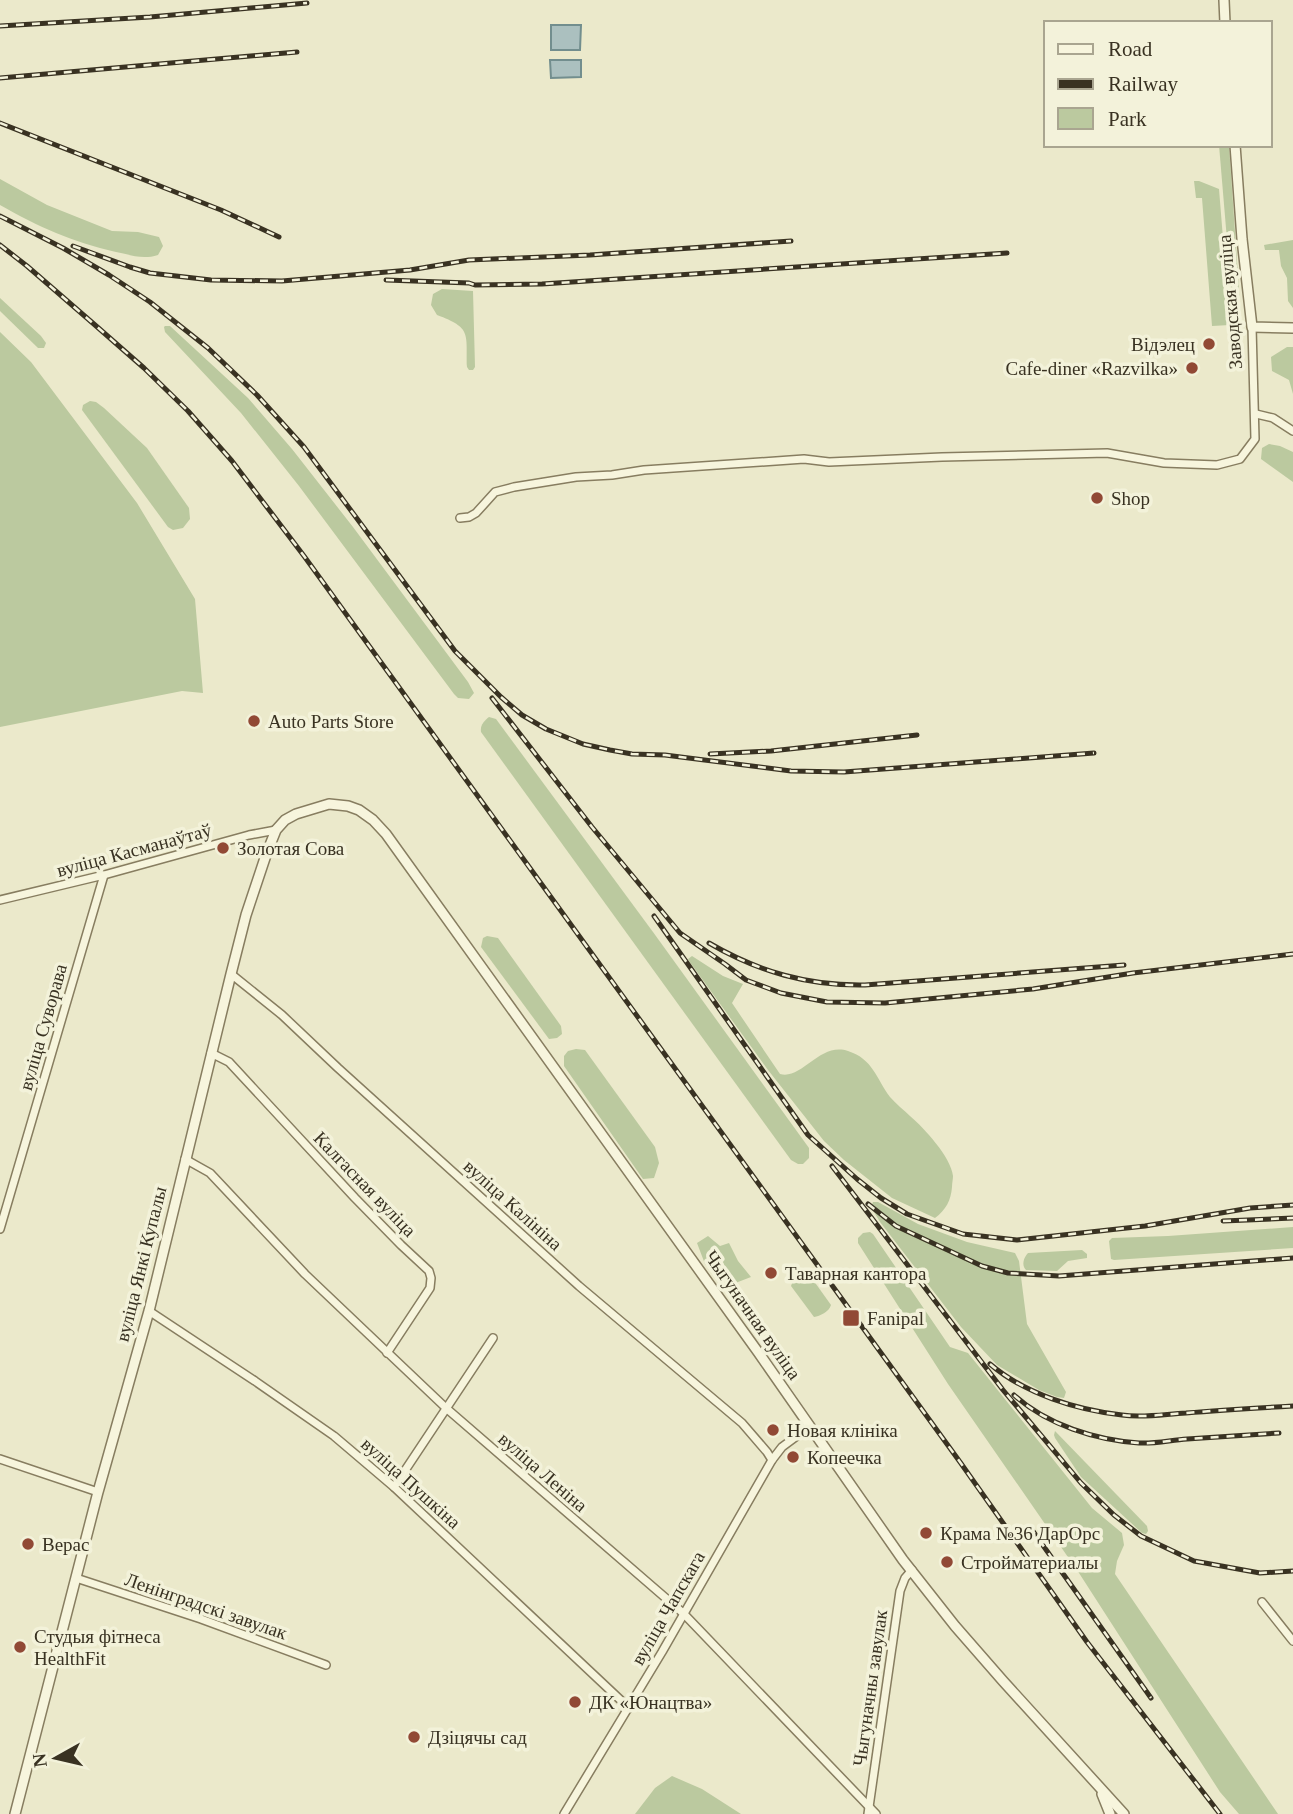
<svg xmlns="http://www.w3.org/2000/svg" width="1293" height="1814" font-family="Georgia,serif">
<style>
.green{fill:#bbc99f}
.water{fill:#abc0bf;stroke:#728e8e;stroke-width:2}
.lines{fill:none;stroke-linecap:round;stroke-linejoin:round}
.minor-casing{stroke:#877d60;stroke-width:10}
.tertiary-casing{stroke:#877d60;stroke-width:12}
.minor{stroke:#f7f5dd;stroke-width:7}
.tertiary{stroke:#f7f5dd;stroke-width:9}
.rail-casing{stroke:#393222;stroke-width:5}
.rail{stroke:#f3f2da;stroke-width:2.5;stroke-dasharray:8;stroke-linecap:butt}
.poi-dot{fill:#914935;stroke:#f3f2da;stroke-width:2.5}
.labels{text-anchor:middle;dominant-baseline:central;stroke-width:7;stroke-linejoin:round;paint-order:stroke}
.street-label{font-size:19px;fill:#393222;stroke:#f3f2da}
.poi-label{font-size:19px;fill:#393222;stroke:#f3f2da;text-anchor:start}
</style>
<rect width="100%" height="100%" fill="#ebe9cb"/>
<g class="green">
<path d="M1219 145H1229L1241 319 1234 323Z"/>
<path d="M0 179 47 205 112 231 138 232 159 237 163 246 158 255C142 260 132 255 116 252 72 242 39 227 0 205Z"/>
<path d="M1194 181H1199L1219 189 1230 325 1212 326 1202 198H1196Z"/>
<path d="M1293 240V308L1288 301 1287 278 1281 266 1279 250H1265L1264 245Z"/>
<path d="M442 289 473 291 475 367 473 370H469L467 367C466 333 472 328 437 315L431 305 433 294Z"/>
<path d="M0 298 41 336 46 343 44 348H38L0 311Z"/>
<path d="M165 326H170L248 398 292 449 353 527 468 682 474 693 469 699 458 698 454 694 299 486 241 413 165 332 164 327Z"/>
<path d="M0 332 31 362 137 503 195 599 203 693 182 691 0 727Z"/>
<path d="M1287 347H1293V394L1289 380 1272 371 1271 357Z"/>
<path d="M90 401 96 402 104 408 147 448 189 508 190 519 183 528 173 530 168 527 82 410 83 405Z"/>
<path d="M1269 444 1280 446 1293 452V482L1261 459 1262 448Z"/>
<path d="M489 717 496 719 653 932 809 1148V1158L803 1164H798L791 1160 481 732C480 725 484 721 489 717Z"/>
<path d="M487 936 498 938 561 1026 562 1034 557 1038 549 1039 481 947 483 938Z"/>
<path d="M692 956 723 976 743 984 732 1003 780 1074C803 1080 819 1042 848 1051 873 1059 876 1078 890 1097 896 1104 904 1110 910 1116 924 1128 951 1157 953 1176 953 1179 952 1183 952 1187 951 1200 946 1210 935 1218L892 1198 844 1160 824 1141 768 1070 689 961 688 959Z"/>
<path d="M576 1049 585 1050 655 1147 659 1163 654 1178 643 1179 564 1066V1056L568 1051Z"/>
<path d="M873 1202H878L918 1224 967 1242 1015 1253 1019 1261 1027 1324 1066 1392 1064 1398 1057 1397 1039 1390 997 1365 961 1327 880 1222 871 1207Z"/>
<path d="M1293 1227V1248L1114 1260 1111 1259 1109 1241 1112 1238 1168 1236Z"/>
<path d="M870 1232 873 1234 950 1347 968 1353 1092 1508 1122 1533 1124 1545 1117 1561 1115 1574 1278 1814H1239L1220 1792 1079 1573 948 1384 858 1243V1238L863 1233Z"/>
<path d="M708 1236 720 1246 729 1243 738 1261 751 1277 738 1282 726 1291 718 1275 705 1264 697 1243Z"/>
<path d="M1082 1250 1087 1254V1258L1068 1261 1057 1271 1026 1270C1021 1265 1024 1257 1028 1253Z"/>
<path d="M806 1270 831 1305C829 1312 820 1316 814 1317L791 1286 796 1273Z"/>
<path d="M1055 1431 1147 1526 1148 1531 1146 1534 1142 1533 1081 1477 1055 1438 1054 1435Z"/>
<path d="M672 1776 702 1789 741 1814H635L655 1788Z"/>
</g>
<g class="water">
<path d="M581 25 580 50H551V25Z"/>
<path d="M550 60H581V77L551 78Z"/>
</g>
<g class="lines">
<defs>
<g id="minor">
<path d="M1256 414 1273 418 1293 431"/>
<path d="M460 518 469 517 476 513 495 492 514 487 576 477 612 475 644 470 804 459 829 462 942 457 1107 453 1164 463 1217 465 1240 459 1255 439 1252 327"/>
<path d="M0 900 104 875 249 835 276 830"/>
<path d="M231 974 282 1015 338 1068 579 1286 742 1423 767 1452 772 1460"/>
<path d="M211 1053 229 1062 355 1198 401 1245 429 1271 431 1278 430 1288 387 1353"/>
<path d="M185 1159 210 1173 305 1274 446 1408 683 1613 876 1814"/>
<path d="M0 1229 104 875"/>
<path d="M149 1311 255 1381 334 1436 394 1487 629 1708"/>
<path d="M0 1459 98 1492"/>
<path d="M394 1487 493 1338"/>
<path d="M76 1578 201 1619 326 1665"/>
<path d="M1262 1602 1293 1641"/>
<path d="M564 1814 662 1652 772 1460 782 1447 809 1427"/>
<path d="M868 1814 900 1591 905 1578 912 1570"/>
</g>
<g id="tertiary">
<path d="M1224 0 1225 23"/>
<path d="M1235 145 1242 239 1252 327 1293 328"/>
<path d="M1102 1794 1110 1814"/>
<path d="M15 1814 98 1492 149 1311 231 974 246 915 266 855 276 830 285 820 296 814 329 804 348 806 359 810 373 820 386 834 758 1352 903 1560 955 1626 1003 1681 1124 1814"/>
</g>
</defs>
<use href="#minor" class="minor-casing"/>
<use href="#tertiary" class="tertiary-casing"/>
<use href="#minor" class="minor"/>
<use href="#tertiary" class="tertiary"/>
<defs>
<g id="rail">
<path d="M0 26 150 17 307 3"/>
<path d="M0 78 297 52"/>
<path d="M0 123 221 210 279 237"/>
<path d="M0 216 63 248 109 275 150 302 208 348 257 395 304 447 455 651 501 697 522 715 546 729 583 744 610 750 632 754 665 755 791 771 844 772 1094 753"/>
<path d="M0 245 27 266 95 325 144 368 188 411 232 461 304 556 960 1462 1087 1642 1220 1814"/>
<path d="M73 246 130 267 150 273 211 280 282 281 410 270 469 260 590 255 791 241"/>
<path d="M386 280 469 283 475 285 542 284 1007 253"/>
<path d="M492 698 592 827 680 933 725 964 746 980 781 993 827 1002 885 1003 1033 989 1133 973 1293 954"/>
<path d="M710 754 771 751 917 735"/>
<path d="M654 916 808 1135 857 1179 881 1198 907 1214 963 1234 1017 1240 1145 1226 1250 1208 1293 1205"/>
<path d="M709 943C759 972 808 986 865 985L1124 965"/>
<path d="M832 1166 1003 1390 1081 1483 1114 1515 1141 1536 1194 1561 1260 1573 1293 1571"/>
<path d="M868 1204 896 1226 982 1266 1008 1273 1059 1276 1293 1258"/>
<path d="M1223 1221 1293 1218"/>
<path d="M990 1364C1025 1394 1077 1410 1122 1415 1144 1418 1165 1414 1186 1413 1222 1410 1257 1408 1293 1406"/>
<path d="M1014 1395C1047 1425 1096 1440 1139 1443 1155 1444 1171 1440 1187 1439 1218 1437 1248 1435 1279 1433"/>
<path d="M1030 1527 1151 1698"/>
</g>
</defs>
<use href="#rail" class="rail-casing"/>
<use href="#rail" class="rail"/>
</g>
<g class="poi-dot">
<circle cx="1209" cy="344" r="7"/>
<circle cx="1192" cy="368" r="7"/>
<circle cx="1097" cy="498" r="7"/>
<circle cx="254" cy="721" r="7"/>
<circle cx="223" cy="848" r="7"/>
<circle cx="771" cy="1273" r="7"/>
<rect x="842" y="1309" width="18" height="18" rx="3.5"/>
<circle cx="773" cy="1430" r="7"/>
<circle cx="793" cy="1457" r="7"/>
<circle cx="926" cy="1533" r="7"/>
<circle cx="28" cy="1544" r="7"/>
<circle cx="947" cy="1562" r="7"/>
<circle cx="20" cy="1647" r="7"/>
<circle cx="575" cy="1702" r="7"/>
<circle cx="414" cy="1737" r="7"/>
</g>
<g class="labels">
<g class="street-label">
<text transform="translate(1230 302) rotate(-95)">Заводская вуліца</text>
<text transform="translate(134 850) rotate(-15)">вуліца Касманаўтаў</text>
<text transform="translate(43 1027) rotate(-74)">вуліца Суворава</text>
<text transform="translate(365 1184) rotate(46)">Калгасная вуліца</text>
<text transform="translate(513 1205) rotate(42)">вуліца Калініна</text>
<text transform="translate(141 1264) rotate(-76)">вуліца Янкі Купалы</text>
<text transform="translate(753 1315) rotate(55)">Чыгуначная вуліца</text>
<text transform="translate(543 1472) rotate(41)">вуліца Леніна</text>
<text transform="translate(411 1483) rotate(42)">вуліца Пушкіна</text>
<text transform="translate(206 1606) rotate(19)">Ленінградскі завулак</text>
<text transform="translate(668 1608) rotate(-60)">вуліца Чапскага</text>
<text transform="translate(870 1688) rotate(-82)">Чыгуначны завулак</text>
</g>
<g class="poi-label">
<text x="1195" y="344" text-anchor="end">Відэлец</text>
<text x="1178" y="368" text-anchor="end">Cafe-diner «Razvilka»</text>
<text x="1111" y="498">Shop</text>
<text x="268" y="721">Auto Parts Store</text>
<text x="237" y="848">Золотая Сова</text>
<text x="785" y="1273">Таварная кантора</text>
<text x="867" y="1318">Fanipal</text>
<text x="787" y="1430">Новая клініка</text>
<text x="807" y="1457">Копеечка</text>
<text x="940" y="1533">Крама №36 ДарОрс</text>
<text x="42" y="1544">Верас</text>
<text x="961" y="1562">Стройматериалы</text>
<text x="34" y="1636">Студыя фітнеса<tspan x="34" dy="22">HealthFit</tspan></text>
<text x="589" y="1702">ДК «Юнацтва»</text>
<text x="428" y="1737">Дзіцячы сад</text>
</g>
</g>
<rect x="1044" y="21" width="228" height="126" fill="#f3f2da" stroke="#a9a590" stroke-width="2"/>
<rect x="1058" y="44" width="35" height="10" fill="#f7f5dd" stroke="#a9a590" stroke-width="2"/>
<text x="1108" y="56" font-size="21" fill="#393222">Road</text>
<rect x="1058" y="79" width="35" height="10" fill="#393222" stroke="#a9a590" stroke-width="2"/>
<text x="1108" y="91" font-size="21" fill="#393222">Railway</text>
<rect x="1058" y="108" width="35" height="21" fill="#bbc99f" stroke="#a9a590" stroke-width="2"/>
<text x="1108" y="126" font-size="21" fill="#393222">Park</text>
<g transform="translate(56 1758) rotate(262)" stroke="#f3f2da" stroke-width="5" paint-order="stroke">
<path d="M0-5L12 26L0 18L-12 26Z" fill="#393222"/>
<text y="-10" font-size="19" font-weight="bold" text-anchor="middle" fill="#393222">N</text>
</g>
</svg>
